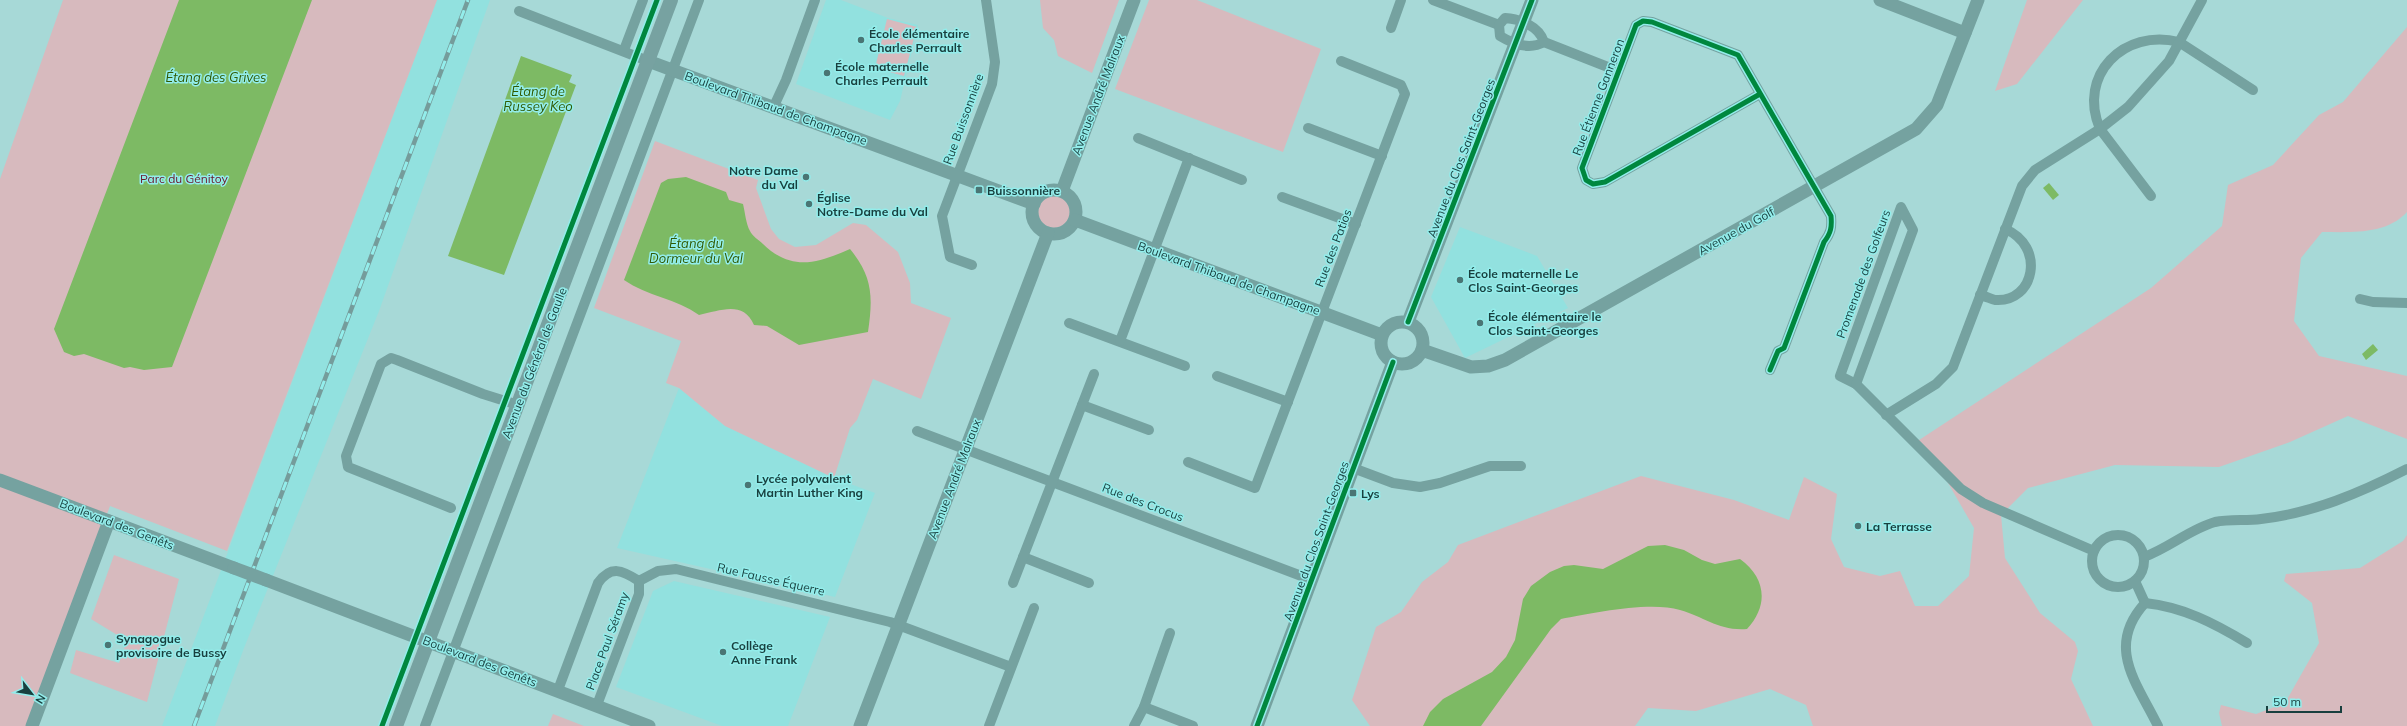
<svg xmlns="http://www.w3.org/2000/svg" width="2407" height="726" font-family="Mulish,sans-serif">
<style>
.built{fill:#92e1df}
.green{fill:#d7babe}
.water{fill:#7dba64}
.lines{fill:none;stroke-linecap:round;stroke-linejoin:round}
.minor{stroke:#75a2a0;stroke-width:10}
.tertiary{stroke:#75a2a0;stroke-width:13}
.secondary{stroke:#77a2a1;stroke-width:14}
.rail-casing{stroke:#759c9b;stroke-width:4.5}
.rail{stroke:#93edeb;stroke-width:3;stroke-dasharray:9;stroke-linecap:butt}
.tertiary-bridge{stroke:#75a2a0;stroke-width:13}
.cycleway-casing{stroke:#93edeb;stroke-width:8}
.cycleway{stroke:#00873e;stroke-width:5}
.poi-dot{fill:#4a7574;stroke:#93edeb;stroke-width:1.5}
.labels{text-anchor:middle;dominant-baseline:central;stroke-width:3;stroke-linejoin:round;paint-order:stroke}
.poi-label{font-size:12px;font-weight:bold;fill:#183f3e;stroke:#93edeb;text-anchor:start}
.street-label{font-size:12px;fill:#183f3e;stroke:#93edeb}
.park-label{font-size:12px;fill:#6b1628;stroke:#93edeb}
.water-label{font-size:13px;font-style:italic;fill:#305a02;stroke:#93edeb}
</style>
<rect width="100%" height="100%" fill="#a7d9d7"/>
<g class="built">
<path d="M437 0H490L379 311 244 648 215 726H162Z"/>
<path d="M826 0H841L888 18 918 25 900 101 890 120 796 84Z"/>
<path d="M1460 227 1537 256 1568 308 1465 358 1431 297Z"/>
<path d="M679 388 725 426 834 478 875 493 835 597 617 548Z"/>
<path d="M674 581 830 617 788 726H722L616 687 653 591Z"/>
</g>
<g class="green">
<path d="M63 0H437L227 551 110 506 27 726H0V179Z"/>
<path d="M1040 0H1119L1092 73 1058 56 1054 40 1043 28Z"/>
<path d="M1149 0H1197L1321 49 1283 152 1115 89Z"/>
<path d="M2027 0H2083L2017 84 1995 91Z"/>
<path d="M887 19 917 27 904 76 875 68Z"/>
<path d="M2407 27V212C2386 235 2351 232 2322 232L2301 258 2294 321 2319 356 2407 376V439L2348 416 2290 442 2219 467 2115 465 2028 488 2001 515 2005 558 2040 613 2075 642 2078 651 2071 679 2093 726H1813L1806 705 1770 689 1696 711 1648 708 1635 726H1370L1352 700 1376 627 1401 612 1422 582 1448 562 1458 545 1641 476 1734 500 1789 520 1804 477 1837 494 1831 539 1844 567 1880 576 1900 571 1915 606H1938L1969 576 1974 528 1940 469 1916 442 2151 288 2222 226 2228 185 2273 165 2319 115 2343 102Z"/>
<path d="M655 141 758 180 756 188 771 229 779 239 795 247 816 245 853 223 866 225 898 252 910 283 911 303 951 318 921 399 873 379 857 420 850 428 834 478 725 426 679 388 666 383 681 341 594 308Z"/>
<circle cx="1054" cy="212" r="16"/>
<path d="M2407 535V726H2222L2219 713 2221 705 2256 714 2285 703 2319 643 2312 603 2284 581 2286 574 2360 568 2403 541Z"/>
<path d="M114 555 179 579 147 702 70 673 76 650 119 663 127 641 91 619Z"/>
<path d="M553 714 584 726H548Z"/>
</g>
<g class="water">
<path d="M179 0H312L172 367 144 370 130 367 124 368 84 354 74 356 64 352 54 329Z"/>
<path d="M521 56 572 75 569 82 576 85 504 275 448 256Z"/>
<path d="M686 177 726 192 729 200 743 204C745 212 746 224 750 231 752 236 759 240 763 244 792 272 818 263 850 249 873 277 873 297 868 332L799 345 767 326 754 325C743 300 720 311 699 315 677 299 647 296 624 280L661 183 668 179Z"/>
<path d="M2049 183 2059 195 2053 200 2043 188Z"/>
<path d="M2373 344 2378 350 2366 360 2362 354Z"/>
<path d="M1665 545 1684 550 1702 560 1715 564 1740 559C1766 578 1769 605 1747 629 1718 631 1705 617 1680 610 1650 601 1592 613 1561 619L1551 629 1481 726H1423L1430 712 1443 699 1492 672 1506 657 1515 640 1523 599 1531 586 1550 572 1564 566 1574 565 1603 569 1648 546Z"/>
</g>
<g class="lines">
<g class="minor">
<path d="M1433 0 1499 25"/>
<path d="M519 11 648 61"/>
<path d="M1505 18C1520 19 1539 26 1544 42 1530 50 1513 44 1500 36L1499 25Z"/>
<path d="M1391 28 1401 0"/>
<path d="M1544 42 1618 71"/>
<path d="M624 50 643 0"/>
<path d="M1760 94 1605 182 1593 184 1586 180 1582 168 1636 25 1643 21 1652 22 1738 55 1831 216C1832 227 1831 233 1824 242L1784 348 1778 351 1770 370"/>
<path d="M774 106 786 80 815 0"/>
<path d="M1308 128 1382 156"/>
<path d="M1138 138 1242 180"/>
<path d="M2151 196 2100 129C2077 75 2124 28 2179 42L2253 90"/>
<path d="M1282 197 1356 224"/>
<path d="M1901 207 1913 230 1856 384 1840 376Z"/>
<path d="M972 265 950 257 942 216 992 84 995 62 986 0"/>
<path d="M1980 295C1985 296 1991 299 1995 300 2035 303 2046 246 2005 229"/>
<path d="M2360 299 2373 302 2407 303"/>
<path d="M1069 323 1185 366"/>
<path d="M1120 341 1189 158"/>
<path d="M1217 376 1288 402"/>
<path d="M1856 384 1961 489 1983 503 2094 551"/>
<path d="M1082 405 1149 430"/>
<path d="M1886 415 1936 384 1953 367 2022 186 2035 170 2100 129 2128 107 2169 61 2202 0"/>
<path d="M917 431 1312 580"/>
<path d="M1188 462 1255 488 1405 94 1401 85 1341 61"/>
<path d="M1353 468 1393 483 1420 487 1440 483 1490 466H1521"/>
<path d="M451 508 348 467 346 456 381 364 391 358 397 360 483 394 518 405"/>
<circle cx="2118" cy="561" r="26"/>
<path d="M1023 557 1089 583"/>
<path d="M2144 557C2169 548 2190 529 2215 522 2230 519 2246 521 2261 519 2313 513 2360 493 2407 469"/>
<path d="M639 581 658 571 676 569 890 622 1011 667"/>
<path d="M2135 581 2145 603C2105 647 2137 683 2158 726"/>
<path d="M1013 583 1094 374"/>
<path d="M2145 603C2183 607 2214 623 2247 643"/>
<path d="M558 690 598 583C611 565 622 570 639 581V594L597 705"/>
<path d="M1144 707 1193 726"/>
<path d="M425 726 699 0"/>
<path d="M989 726 1034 608"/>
<path d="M1134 726 1144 707 1170 633"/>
</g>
<g class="tertiary">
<path d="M1880 0 1965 33"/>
<path d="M648 61 1034 204"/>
<circle cx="1054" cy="212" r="22"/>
<path d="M1062 191 1134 0"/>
<path d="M1075 220 1382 335"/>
<circle cx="1402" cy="343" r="21"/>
<path d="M1408 322 1532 0"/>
<path d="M1422 350 1471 367 1488 366 1505 360 1916 129 1937 105 1978 0"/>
<path d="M0 480 234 568"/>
<path d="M266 580 649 726"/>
<path d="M32 726 109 521"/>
<path d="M860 726 1048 233"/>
<path d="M1257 726 1393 362"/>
</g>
<path class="secondary" d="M396 726 671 0"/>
<defs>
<path id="rail" d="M194 726 468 0"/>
</defs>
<use href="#rail" class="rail-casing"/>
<use href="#rail" class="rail"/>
<path class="tertiary-bridge" d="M234 568 266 580"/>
<defs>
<g id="cycleway">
<path d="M1760 94 1605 182 1593 184 1586 180 1582 168 1636 25 1643 21 1652 22 1738 55 1831 216C1832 227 1831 233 1824 242L1784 348 1778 351 1770 370"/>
<path d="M1408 322 1532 0"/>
<path d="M382 726 657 0"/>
<path d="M1257 726 1393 362"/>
</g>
</defs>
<use href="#cycleway" class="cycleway-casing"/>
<use href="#cycleway" class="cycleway"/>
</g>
<g class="poi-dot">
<circle cx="861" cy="40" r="4"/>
<circle cx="827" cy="73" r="4"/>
<circle cx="806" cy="177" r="4"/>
<rect x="975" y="186" width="8" height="8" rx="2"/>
<circle cx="809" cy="204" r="4"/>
<circle cx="1460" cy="280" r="4"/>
<circle cx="1480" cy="323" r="4"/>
<circle cx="748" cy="485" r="4"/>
<rect x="1349" y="489" width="8" height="8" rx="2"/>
<circle cx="1858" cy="526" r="4"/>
<circle cx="108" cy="645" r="4"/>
<circle cx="723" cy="652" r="4"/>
</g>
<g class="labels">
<g class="poi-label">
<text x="869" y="33">École élémentaire<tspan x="869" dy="14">Charles Perrault</tspan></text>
<text x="835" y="66">École maternelle<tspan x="835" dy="14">Charles Perrault</tspan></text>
<text x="798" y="170" text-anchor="end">Notre Dame<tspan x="798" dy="14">du Val</tspan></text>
<text x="987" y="190">Buissonnière</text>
<text x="817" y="197">Église<tspan x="817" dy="14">Notre-Dame du Val</tspan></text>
<text x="1468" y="273">École maternelle Le<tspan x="1468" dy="14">Clos Saint-Georges</tspan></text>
<text x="1488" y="316">École élémentaire le<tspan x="1488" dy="14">Clos Saint-Georges</tspan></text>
<text x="756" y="478">Lycée polyvalent<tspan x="756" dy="14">Martin Luther King</tspan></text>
<text x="1361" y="493">Lys</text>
<text x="1866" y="526">La Terrasse</text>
<text x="116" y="638">Synagogue<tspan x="116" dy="14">provisoire de Bussy</tspan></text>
<text x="731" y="645">Collège<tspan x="731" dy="14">Anne Frank</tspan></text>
</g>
<g class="street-label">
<text transform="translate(1098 95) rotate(-69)">Avenue André Malraux</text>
<text transform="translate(1598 97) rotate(-69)">Rue Étienne Ganneron</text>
<text transform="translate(776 108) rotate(20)">Boulevard Thibaud de Champagne</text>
<text transform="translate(963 119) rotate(-70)">Rue Buissonnière</text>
<text transform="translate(1461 158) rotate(-69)">Avenue du Clos Saint-Georges</text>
<text transform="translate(1736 231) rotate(-29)">Avenue du Golf</text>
<text transform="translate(1333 248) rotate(-69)">Rue des Patios</text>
<text transform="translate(1863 274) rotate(-70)">Promenade des Golfeurs</text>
<text transform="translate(1229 278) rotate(20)">Boulevard Thibaud de Champagne</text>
<text transform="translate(534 363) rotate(-69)">Avenue du Général de Gaulle</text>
<text transform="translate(954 479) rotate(-69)">Avenue André Malraux</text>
<text transform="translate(1143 502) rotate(21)">Rue des Crocus</text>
<text transform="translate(117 524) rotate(21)">Boulevard des Genêts</text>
<text transform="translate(1316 541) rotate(-70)">Avenue du Clos Saint-Georges</text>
<text transform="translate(771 579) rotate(13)">Rue Fausse Équerre</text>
<text transform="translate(607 641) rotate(-70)">Place Paul Séramy</text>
<text transform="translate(480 661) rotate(21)">Boulevard des Genêts</text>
</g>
<g class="park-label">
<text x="184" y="178">Parc du Génitoy</text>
</g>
<g class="water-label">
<text x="216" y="77">Étang des Grives</text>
<text x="538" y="91">Étang de<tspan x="538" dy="15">Russey Keo</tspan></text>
<text x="696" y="243">Étang du<tspan x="696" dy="15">Dormeur du Val</tspan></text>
</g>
</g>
<g transform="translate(32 694) rotate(121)" stroke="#93edeb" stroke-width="3" paint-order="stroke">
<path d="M0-3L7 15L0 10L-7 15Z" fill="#183f3e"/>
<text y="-6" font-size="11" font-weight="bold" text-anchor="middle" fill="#183f3e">N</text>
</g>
<path d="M2267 706v6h74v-6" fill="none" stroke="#183f3e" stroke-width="2"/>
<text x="2273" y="706" font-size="12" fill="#183f3e" stroke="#93edeb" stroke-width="3" paint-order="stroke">50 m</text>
</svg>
